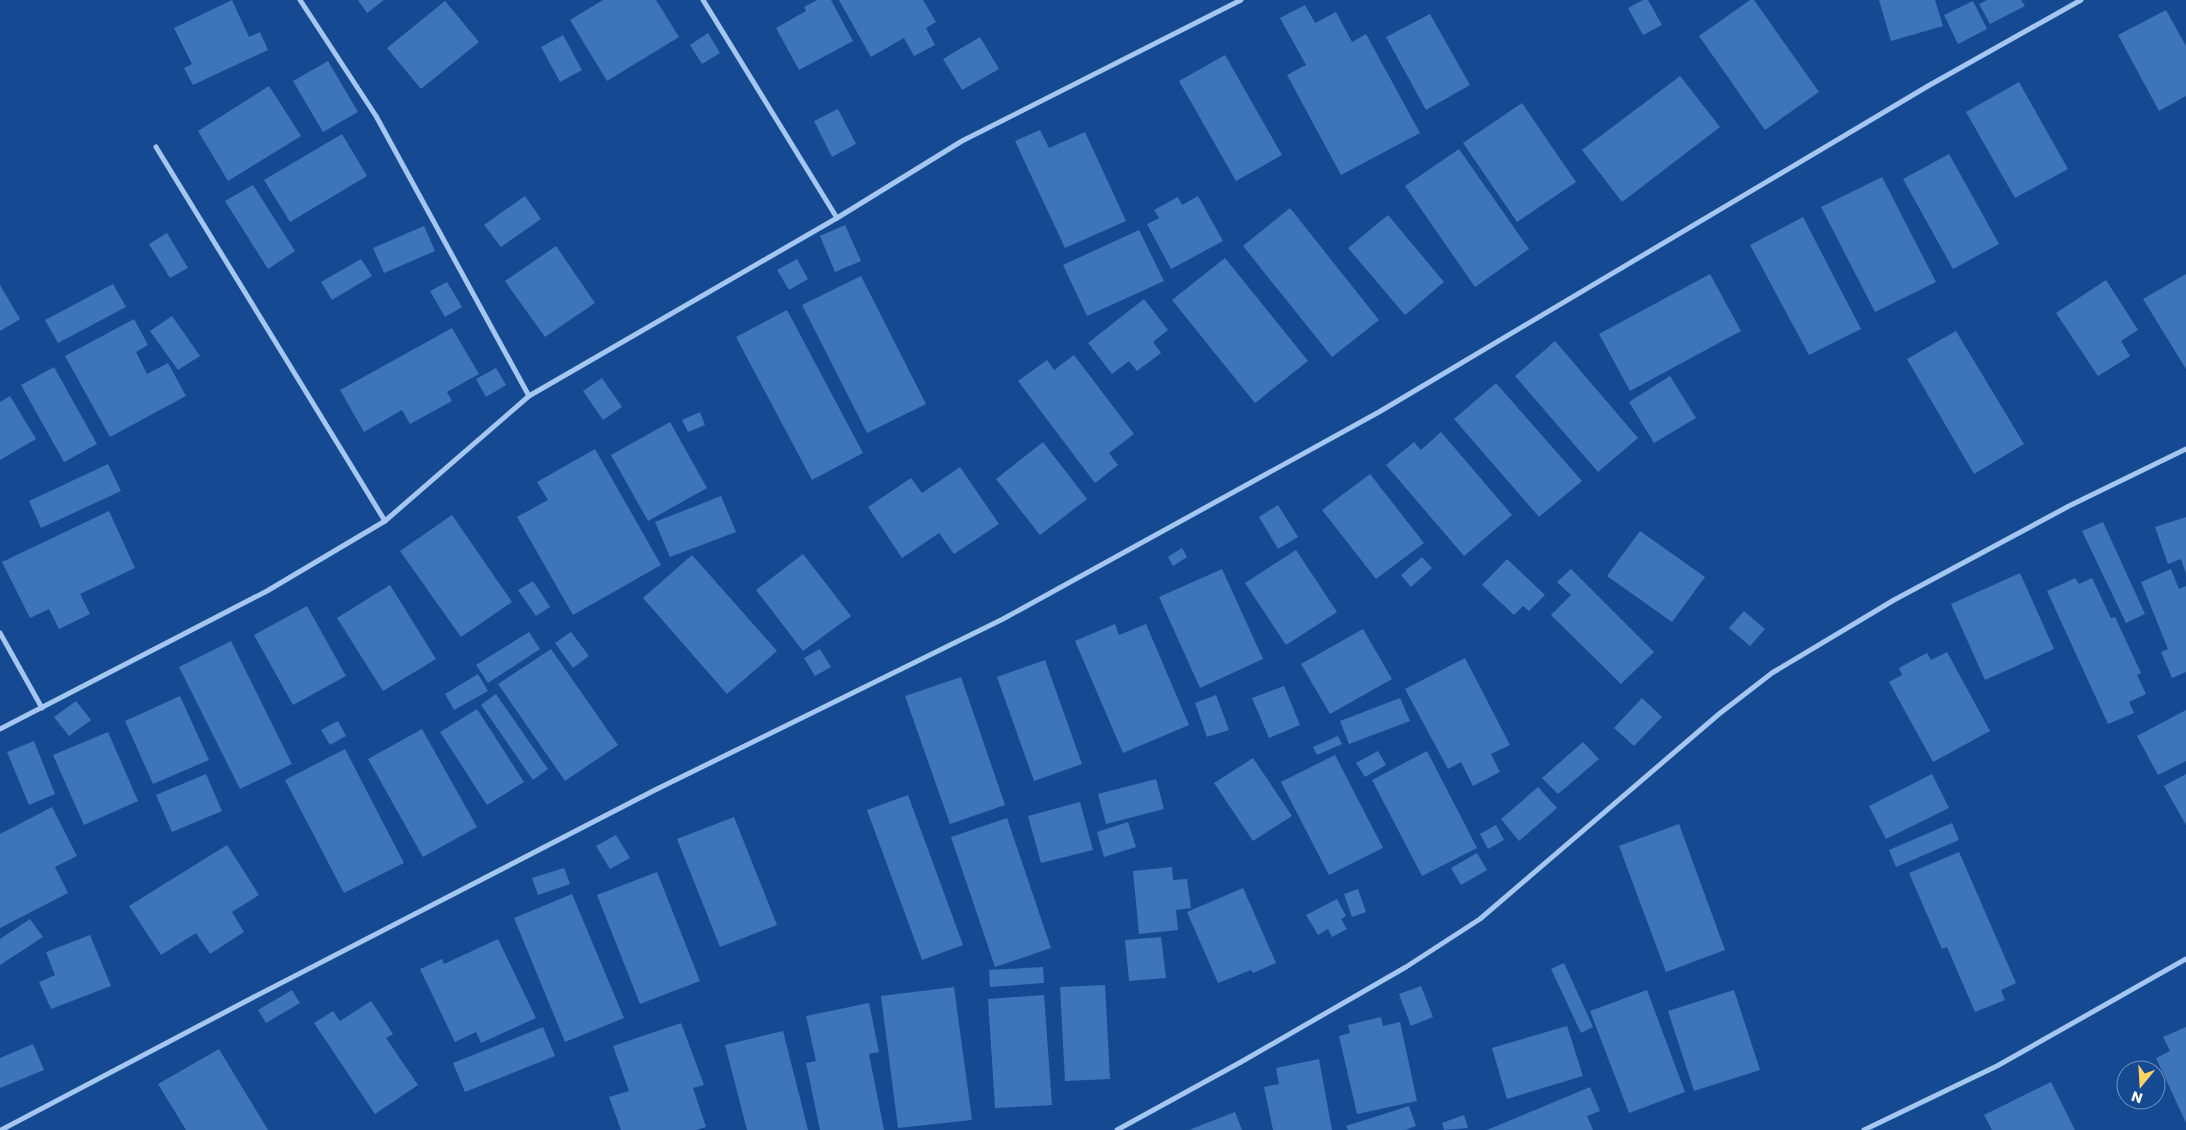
<svg xmlns="http://www.w3.org/2000/svg" width="2186" height="1130" font-family="Poppins,sans-serif">
<style>
.building{fill:#3e74ba}
.lines{fill:none;stroke-linecap:round;stroke-linejoin:round}
.minor{stroke:#a4c6f1;stroke-width:5}
</style>
<rect width="100%" height="100%" fill="#154a92"/>
<g class="building">
<path d="M232 0 249 37 260 32 268 50 193 85 184 68 192 64 174 28Z"/>
<path d="M358 0H384L367 13Z"/>
<path d="M603 0H656L679 37 607 81 570 20Z"/>
<path d="M817 0H831L853 41 799 70 776 28 806 11 804 7Z"/>
<path d="M839 0H923L936 22 926 28 935 45 914 56 904 38 871 57Z"/>
<path d="M1643 0H1648L1662 25 1643 35 1628 8Z"/>
<path d="M1750 0H1754L1819 92 1765 130 1699 36Z"/>
<path d="M1879 0H1935L1943 26 1891 41Z"/>
<path d="M1987 0H2021L2025 6 1990 24 1979 4Z"/>
<path d="M445 1 479 42 421 89 387 48Z"/>
<path d="M1973 1 1987 29 1958 44 1944 15Z"/>
<path d="M1305 5 1315 23 1336 12 1352 42 1366 34 1420 133 1341 175 1287 75 1306 65 1280 18Z"/>
<path d="M2166 10 2186 46V96L2159 111 2118 35Z"/>
<path d="M1430 14 1470 85 1426 110 1386 37Z"/>
<path d="M708 33 720 53 702 64 690 45Z"/>
<path d="M563 35 582 70 560 82 541 47Z"/>
<path d="M980 37 999 69 962 90 943 59Z"/>
<path d="M1225 55 1282 155 1236 181 1179 81Z"/>
<path d="M328 61 358 112 323 132 293 81Z"/>
<path d="M1680 76 1720 127 1622 202 1582 150Z"/>
<path d="M2019 82 2068 169 2015 198 1966 112Z"/>
<path d="M269 86 301 136 228 181 198 131Z"/>
<path d="M1522 103 1576 182 1517 222 1463 143Z"/>
<path d="M838 109 856 144 832 157 814 121Z"/>
<path d="M1040 130 1049 148 1085 132 1126 221 1065 248 1015 141Z"/>
<path d="M342 134 367 176 290 222 264 180Z"/>
<path d="M1459 149 1529 249 1475 287 1405 186Z"/>
<path d="M1949 154 1999 244 1953 269 1903 179Z"/>
<path d="M1882 177 1936 282 1875 312 1821 207Z"/>
<path d="M253 185 295 251 268 269 225 201Z"/>
<path d="M525 196 541 219 501 247 484 225Z"/>
<path d="M1198 196 1223 241 1171 269 1147 224 1159 218 1154 210 1178 197 1182 205Z"/>
<path d="M1290 208 1379 320 1332 357 1243 246Z"/>
<path d="M1388 215 1444 282 1405 315 1348 248Z"/>
<path d="M1803 217 1861 329 1809 355 1750 245Z"/>
<path d="M845 225 861 261 835 272 820 236Z"/>
<path d="M424 226 435 251 384 273 373 248Z"/>
<path d="M1139 230 1164 281 1087 316 1063 265Z"/>
<path d="M167 233 188 268 170 278 149 244Z"/>
<path d="M556 246 595 303 545 337 505 281Z"/>
<path d="M1225 258 1308 361 1255 403 1172 300Z"/>
<path d="M361 259 372 276 332 300 321 282Z"/>
<path d="M797 259 808 279 789 290 777 270Z"/>
<path d="M1710 274 1741 331 1630 391 1599 334Z"/>
<path d="M2186 274V369L2143 299Z"/>
<path d="M861 276 926 404 867 433 802 305Z"/>
<path d="M2106 280 2138 330 2121 341 2130 356 2098 376 2056 313Z"/>
<path d="M447 282 462 307 445 317 430 291Z"/>
<path d="M113 284 126 307 58 343 45 320Z"/>
<path d="M0 285 20 319 0 331Z"/>
<path d="M1144 299 1168 330 1153 342 1161 353 1137 371 1129 361 1112 374 1088 343Z"/>
<path d="M787 310 863 453 812 480 736 337Z"/>
<path d="M172 316 200 356 178 370 150 331Z"/>
<path d="M134 319 148 345 136 352 147 374 168 363 186 396 110 437 65 356Z"/>
<path d="M452 328 479 374 447 392 452 401 410 424 402 410 364 432 340 390Z"/>
<path d="M1956 331 2024 444 1974 474 1907 359Z"/>
<path d="M1555 341 1638 438 1598 472 1515 376Z"/>
<path d="M1074 355 1134 434 1109 453 1118 465 1095 483 1018 381 1047 360 1054 370Z"/>
<path d="M54 367 97 444 64 462 21 385Z"/>
<path d="M496 368 506 385 486 397 476 379Z"/>
<path d="M1670 376 1696 418 1654 443 1629 402Z"/>
<path d="M602 378 622 407 603 420 583 391Z"/>
<path d="M1496 383 1582 481 1539 517 1454 419Z"/>
<path d="M10 396 36 439 0 460V402Z"/>
<path d="M700 412 705 425 688 432 682 420Z"/>
<path d="M670 422 707 488 648 521 611 455Z"/>
<path d="M1441 432 1512 515 1464 556 1386 465 1414 442 1421 450Z"/>
<path d="M1043 442 1087 499 1040 535 996 479Z"/>
<path d="M595 449 661 565 573 615 517 517 548 500 537 482Z"/>
<path d="M108 464 121 491 41 528 29 501Z"/>
<path d="M960 467 999 524 954 554 939 533 902 558 868 507 911 478 922 493Z"/>
<path d="M1370 474 1424 543 1376 579 1322 510Z"/>
<path d="M721 496 736 532 670 557 655 522Z"/>
<path d="M1278 505 1298 537 1278 549 1259 517Z"/>
<path d="M109 511 135 568 80 594 90 614 59 629 49 609 30 618 2 562Z"/>
<path d="M452 515 512 602 461 637 400 551Z"/>
<path d="M2186 517V574L2181 559 2168 564 2155 527Z"/>
<path d="M2103 522 2145 614 2126 623 2082 531Z"/>
<path d="M1640 531 1705 577 1672 622 1607 576Z"/>
<path d="M1182 548 1187 557 1173 566 1168 557Z"/>
<path d="M1296 550 1337 612 1286 645 1245 583Z"/>
<path d="M803 554 851 616 803 651 756 590Z"/>
<path d="M692 555 777 651 727 694 643 598Z"/>
<path d="M1422 557 1432 568 1411 587 1401 575Z"/>
<path d="M1507 559 1545 595 1529 611 1523 606 1514 615 1482 585Z"/>
<path d="M1222 569 1263 659 1200 688 1159 597Z"/>
<path d="M1571 569 1654 652 1621 684 1551 615 1571 595 1557 582Z"/>
<path d="M2171 569 2179 589 2186 586V672L2172 678 2161 652 2168 649 2141 582Z"/>
<path d="M2020 573 2054 649 1985 680 1951 604Z"/>
<path d="M2075 578 2079 584 2092 578 2111 618 2115 617 2141 673 2137 675 2146 694 2129 702 2134 713 2108 724 2047 591Z"/>
<path d="M533 581 550 607 536 616 518 590Z"/>
<path d="M390 585 436 659 383 691 337 618Z"/>
<path d="M307 606 346 676 293 705 254 635Z"/>
<path d="M1744 611 1765 629 1750 646 1729 628Z"/>
<path d="M1115 624 1119 635 1146 624 1189 725 1123 753 1075 641Z"/>
<path d="M1363 629 1392 679 1330 714 1301 664Z"/>
<path d="M529 632 540 649 488 683 476 665Z"/>
<path d="M571 632 589 656 573 668 555 643Z"/>
<path d="M231 641 292 764 240 789 179 667Z"/>
<path d="M551 649 618 745 565 781 498 684Z"/>
<path d="M820 649 831 667 815 676 804 658Z"/>
<path d="M1947 652 1990 731 1933 762 1889 682 1902 675 1899 668 1927 653 1931 660Z"/>
<path d="M1465 658 1510 745 1491 754 1500 772 1473 786 1461 762 1448 769 1405 689Z"/>
<path d="M1045 660 1082 764 1034 781 997 677Z"/>
<path d="M478 674 488 691 454 710 445 694Z"/>
<path d="M961 677 1005 805 950 824 905 696Z"/>
<path d="M1284 686 1300 725 1269 738 1252 698Z"/>
<path d="M496 694 548 769 533 780 481 705Z"/>
<path d="M1216 695 1229 730 1207 737 1195 703Z"/>
<path d="M180 696 209 760 153 784 125 721Z"/>
<path d="M1400 698 1410 721 1349 744 1340 721Z"/>
<path d="M1642 698 1662 717 1634 746 1614 728Z"/>
<path d="M76 701 91 720 69 736 54 717Z"/>
<path d="M477 709 524 782 487 805 440 732Z"/>
<path d="M2186 710V761L2158 775 2137 736Z"/>
<path d="M338 721 346 736 330 745 321 730Z"/>
<path d="M422 729 477 827 423 857 368 759Z"/>
<path d="M108 732 138 801 84 825 53 755Z"/>
<path d="M1338 736 1342 744 1317 755 1313 747Z"/>
<path d="M34 741 55 794 29 805 7 752Z"/>
<path d="M1583 742 1599 759 1558 794 1542 778Z"/>
<path d="M345 749 404 863 344 893 285 780Z"/>
<path d="M1378 751 1386 765 1365 777 1356 763Z"/>
<path d="M1427 751 1477 848 1422 876 1372 780Z"/>
<path d="M1335 755 1383 848 1329 875 1281 782Z"/>
<path d="M1253 758 1292 816 1253 841 1214 783Z"/>
<path d="M206 774 222 811 172 832 156 795Z"/>
<path d="M1932 774 1949 808 1886 839 1869 806Z"/>
<path d="M2186 774V825L2164 786Z"/>
<path d="M1156 779 1164 809 1106 824 1098 794Z"/>
<path d="M1538 787 1557 808 1519 841 1501 819Z"/>
<path d="M908 795 963 945 922 960 867 810Z"/>
<path d="M1080 802 1093 850 1041 863 1028 816Z"/>
<path d="M52 807 77 856 55 867 68 893 0 928V834Z"/>
<path d="M734 817 777 925 720 947 677 839Z"/>
<path d="M1007 818 1051 948 995 967 951 837Z"/>
<path d="M1128 822 1136 847 1104 857 1097 832Z"/>
<path d="M1952 823 1959 840 1896 867 1889 850Z"/>
<path d="M1679 824 1725 950 1666 972 1619 846Z"/>
<path d="M1496 825 1504 840 1488 849 1480 834Z"/>
<path d="M616 835 630 858 610 869 596 846Z"/>
<path d="M227 845 259 895 232 912 244 932 210 954 196 933 161 955 129 906Z"/>
<path d="M1959 852 2016 983 2001 990 2005 1000 1975 1012 1947 947 1942 949 1909 873Z"/>
<path d="M1477 853 1487 870 1461 885 1451 868Z"/>
<path d="M1172 867 1173 880 1187 879 1191 908 1176 910 1178 930 1139 934 1133 871Z"/>
<path d="M564 868 570 884 538 895 532 878Z"/>
<path d="M657 872 700 981 640 1004 597 895Z"/>
<path d="M1243 888 1276 963 1253 973 1251 970 1218 983 1187 912Z"/>
<path d="M1358 889 1366 912 1352 917 1344 894Z"/>
<path d="M572 894 624 1018 565 1042 514 918Z"/>
<path d="M1337 899 1346 916 1341 919 1347 929 1332 937 1328 929 1318 935 1306 915Z"/>
<path d="M30 919 43 937 0 965V939Z"/>
<path d="M90 935 111 986 51 1009 39 982 55 975 46 952Z"/>
<path d="M1161 937 1166 978 1129 981 1125 940Z"/>
<path d="M498 939 536 1018 481 1043 476 1032 455 1042 420 969 442 959 444 964Z"/>
<path d="M1564 963 1593 1027 1581 1033 1551 969Z"/>
<path d="M1043 967 1044 983 990 987 989 970Z"/>
<path d="M1105 985 1110 1079 1065 1081 1060 987Z"/>
<path d="M1421 986 1433 1017 1411 1026 1399 994Z"/>
<path d="M954 987 972 1120 898 1128 881 996Z"/>
<path d="M292 990 300 1003 266 1023 258 1010Z"/>
<path d="M1647 990 1685 1092 1629 1113 1590 1011Z"/>
<path d="M1734 990 1760 1070 1694 1091 1668 1011Z"/>
<path d="M1044 995 1052 1105 995 1108 988 999Z"/>
<path d="M371 1001 393 1034 386 1038 418 1085 375 1114 314 1023 333 1011 340 1021Z"/>
<path d="M869 1003 879 1052 869 1054 884 1130H820L806 1063 816 1061 806 1016Z"/>
<path d="M1381 1017 1383 1026 1400 1022 1417 1101 1357 1114 1339 1036 1350 1033 1348 1025Z"/>
<path d="M681 1023 704 1085 693 1088 706 1127 696 1130H621L609 1097 629 1091 613 1046Z"/>
<path d="M1567 1026 1583 1076 1507 1099 1492 1048Z"/>
<path d="M543 1027 555 1056 465 1092 453 1063Z"/>
<path d="M2186 1027V1123L2156 1058 2170 1051 2163 1037Z"/>
<path d="M783 1031 808 1130H747L725 1045Z"/>
<path d="M33 1044 44 1070 0 1088V1058Z"/>
<path d="M219 1049 268 1130H186L158 1084Z"/>
<path d="M1319 1059 1332 1130H1273L1264 1087 1279 1084 1276 1068Z"/>
<path d="M2051 1082 2075 1130H1992L1984 1115Z"/>
<path d="M1590 1087 1600 1111 1587 1116 1593 1130H1487Z"/>
<path d="M1409 1106 1416 1126 1405 1130H1348L1346 1126Z"/>
<path d="M1235 1112 1242 1130H1189Z"/>
<path d="M1464 1115 1468 1128 1444 1130 1442 1123Z"/>
</g>
<g class="lines">
<g class="minor">
<path d="M300 0 376 116 529 396"/>
<path d="M703 0 837 218"/>
<path d="M156 147 385 521"/>
<path d="M0 633 42 708"/>
<path d="M0 729 267 591 385 521 529 396 837 218 962 141 1241 0"/>
<path d="M1 1130 252 998 655 790 1003 619 1379 412 1928 86 2081 0"/>
<path d="M1117 1130 1241 1062 1406 967 1480 919 1719 714 1772 673 1894 600 2069 506 2186 449"/>
<path d="M1864 1130 1997 1066 2186 959"/>
</g>
</g>
<g transform="translate(2141 1085) rotate(198)"><circle r="24" fill="#154a92" stroke="#7392be"/>
<path d="M0-4L9 19L0 12L-9 19Z" fill="#ffd463"/>
<text y="-8" font-size="14" font-weight="bold" text-anchor="middle" fill="#ffffff">N</text>
</g>
</svg>
